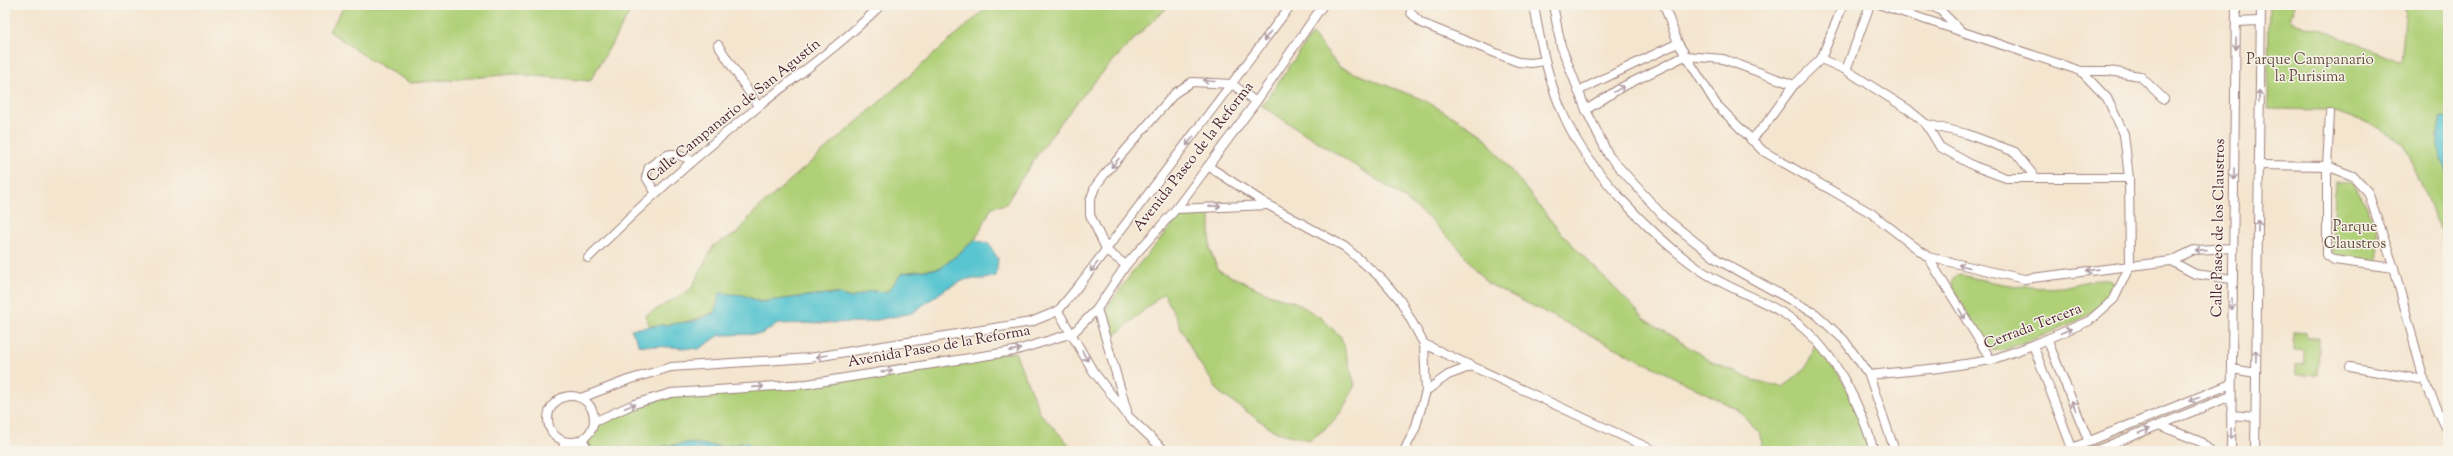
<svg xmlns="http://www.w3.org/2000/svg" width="2453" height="456" font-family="'Sorts Mill Goudy',serif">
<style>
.green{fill:#afd077;stroke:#7c7851}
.water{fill:#58c5d0;stroke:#51727e}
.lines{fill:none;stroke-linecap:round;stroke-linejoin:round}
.street-casing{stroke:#9f827d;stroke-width:10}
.street{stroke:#fff;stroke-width:8}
.oneway{stroke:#ae9aa0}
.labels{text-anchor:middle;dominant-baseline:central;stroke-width:3;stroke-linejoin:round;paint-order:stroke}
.park-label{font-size:15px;fill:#634b3e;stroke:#f7f3e8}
.street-label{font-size:15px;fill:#4a1f2b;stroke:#f7f3e8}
</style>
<rect width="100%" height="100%" fill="#f7f3e8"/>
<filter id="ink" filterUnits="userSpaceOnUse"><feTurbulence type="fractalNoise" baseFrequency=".025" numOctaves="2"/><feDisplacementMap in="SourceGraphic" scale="8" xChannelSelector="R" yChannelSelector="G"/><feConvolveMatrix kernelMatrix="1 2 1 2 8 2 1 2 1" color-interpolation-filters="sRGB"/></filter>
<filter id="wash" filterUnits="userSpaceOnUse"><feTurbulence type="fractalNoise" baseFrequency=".012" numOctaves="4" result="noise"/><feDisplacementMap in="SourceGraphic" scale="16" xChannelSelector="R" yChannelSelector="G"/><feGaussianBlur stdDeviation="0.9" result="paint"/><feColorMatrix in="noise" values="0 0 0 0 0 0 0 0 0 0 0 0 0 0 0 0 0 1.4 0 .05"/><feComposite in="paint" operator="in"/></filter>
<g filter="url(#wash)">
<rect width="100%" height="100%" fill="#f4e5cf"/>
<g class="green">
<path d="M345 5H634L590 81 515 74 411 83 372 61 329 31Z"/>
<path d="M990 5H1170C1106 63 1050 129 1006 204L992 207 975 240 941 268 902 273 887 292 870 291 851 298 834 293 760 302 743 295C709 317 691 324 650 326L645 316 691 289 714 245 738 233 753 213Z"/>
<path d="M2269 5H2295L2290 18 2295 24 2320 29 2401 62 2406 8 2448 5V266L2441 232 2405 145 2370 123 2328 110 2268 109Z"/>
<path d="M1312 34 1339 67 1424 100 1481 133 1561 233 1645 319 1712 362 1753 380 1783 387C1805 371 1809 368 1816 340L1846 386 1874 451H1764L1759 432 1737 409 1487 283 1458 247 1427 217 1393 190 1262 106Z"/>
<path d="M2335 182 2353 183 2377 224 2378 260 2333 256Z"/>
<path d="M1210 213V250L1218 270 1269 294 1295 302 1321 318 1341 337 1355 385C1341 414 1337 421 1310 440L1276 432 1220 393 1196 358 1164 293 1112 338 1104 312 1134 270 1181 215Z"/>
<path d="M1961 275C1994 283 2027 290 2062 287 2074 286 2103 274 2113 281 2120 315 2025 341 2001 351L1991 349 1987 345 1953 289 1952 281 1954 277Z"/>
<path d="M2294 332 2305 333 2307 338H2319L2318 375H2296V365L2304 364V351L2294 350Z"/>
<path d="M1015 352 1040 413 1075 451H757L746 442 725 447 688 443 665 446 648 451H591L584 439 592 429 594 422 675 394 720 393Z"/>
</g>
<g class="water">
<path d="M2441 118 2448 119V172C2437 150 2435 142 2441 118Z"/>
<path d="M975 240 989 244 998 259 996 276 984 279H967L947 288 912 313 867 322 778 324 761 334 720 335 699 349 639 345 631 329 695 321 714 313 720 293 743 295 760 302 816 295 838 294 851 298 870 291 887 292 902 273 941 268Z"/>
<path d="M746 442 757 451 648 449 688 443 725 447Z"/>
</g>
</g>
<g filter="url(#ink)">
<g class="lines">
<defs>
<g id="street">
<path d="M1410 5 1411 13 1421 23 1518 62 1531 63 1545 61"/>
<path d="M1534 5C1540 43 1548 81 1564 116 1587 169 1649 233 1696 267 1727 290 1767 299 1797 323 1835 352 1861 406 1874 451"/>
<path d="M1553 5 1561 46 1586 110 1609 156 1664 217 1718 260 1816 314 1844 340 1869 375 1895 451"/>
<path d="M1664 5 1678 43 1716 104 1763 151 1871 213 1928 257 1991 360"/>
<path d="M1881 5 2081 71H2109L2140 76 2164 99"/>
<path d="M1929 5 1940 10 1960 30"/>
<path d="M2236 22 2260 21"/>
<path d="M718 45 758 106"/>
<path d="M1821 59 1843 5"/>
<path d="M1846 70 1870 5"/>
<path d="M1578 91 1678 43"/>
<path d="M1586 110 1622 87 1685 56 1723 59 1794 85 1821 59 1846 70 1909 110 1926 124 1940 147 1974 166 2006 178H2129"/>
<path d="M2330 113 2327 166V255L2334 260 2394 268"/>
<path d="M1926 124 1967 134 2015 152 2035 177"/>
<path d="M1751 140 1765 125 1794 85"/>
<path d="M2258 165 2327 166 2353 176 2368 192 2394 268 2424 380 2448 432"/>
<path d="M1208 166 1268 205 1345 247 1383 280 1400 300 1424 344 1426 391 1415 429 1404 451"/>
<path d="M655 192 646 177 649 167C669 153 670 149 692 161"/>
<path d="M1176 209 1268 205"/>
<path d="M1928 257 2024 279 2171 261 2194 250 2233 248"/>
<path d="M588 258C642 204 698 154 758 107 800 73 843 43 881 5"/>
<path d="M2171 261 2195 274 2232 279"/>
<path d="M1126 265 1107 251 1090 215V201L1095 187 1104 175 1175 93 1192 82 1232 84 1256 102"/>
<path d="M1097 309 1127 411"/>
<path d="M1058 311 1093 371 1129 417 1165 451"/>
<path d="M2047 339 2089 442"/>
<path d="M1424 344 1655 451"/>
<path d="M2033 345 2072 448"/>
<path d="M2350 367 2424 380"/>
<path d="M2232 369 2256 373"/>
<path d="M1869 375 1939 368 1991 360 2033 345 2089 321 2114 299 2130 265 2129 178 2124 134 2107 98 2081 71"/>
<path d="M1426 391 1448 375 1472 366"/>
<circle cx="571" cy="419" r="23"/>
<path d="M581 398 628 380 671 367 809 358 1031 322 1058 311 1080 284 1291 5"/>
<path d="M2231 415 2255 417"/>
<path d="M594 422 634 404 671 393 807 384 1014 351 1073 333 1097 309 1126 265 1176 209 1256 102 1323 5"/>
<path d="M2159 425 2201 442 2210 451"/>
<path d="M582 440 590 451"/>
<path d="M563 451 564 442"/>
<path d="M2065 451 2231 384"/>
<path d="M2095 451 2231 396"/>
<path d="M2231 451 2236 5"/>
<path d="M2255 451 2261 5"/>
</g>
</defs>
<use href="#street" class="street-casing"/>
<use href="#street" class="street"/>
</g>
<defs><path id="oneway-shaft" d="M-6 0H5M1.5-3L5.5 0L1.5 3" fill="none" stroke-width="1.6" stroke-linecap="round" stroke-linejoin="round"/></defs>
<g class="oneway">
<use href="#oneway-shaft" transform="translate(1267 36) rotate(127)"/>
<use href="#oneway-shaft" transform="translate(2236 44) rotate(91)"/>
<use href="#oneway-shaft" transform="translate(1209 81) rotate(-175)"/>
<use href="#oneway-shaft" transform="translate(1619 89) rotate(-31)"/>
<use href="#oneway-shaft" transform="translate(2259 96) rotate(-89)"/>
<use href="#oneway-shaft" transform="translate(1190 141) rotate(127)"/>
<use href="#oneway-shaft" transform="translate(1115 163) rotate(131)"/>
<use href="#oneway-shaft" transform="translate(2234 174) rotate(91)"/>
<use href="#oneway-shaft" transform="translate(1215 206) rotate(-2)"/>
<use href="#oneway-shaft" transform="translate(2258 226) rotate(-89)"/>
<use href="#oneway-shaft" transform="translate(2201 250) rotate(176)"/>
<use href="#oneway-shaft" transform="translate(1964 266) rotate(-166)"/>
<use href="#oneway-shaft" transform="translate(1094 267) rotate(129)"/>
<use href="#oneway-shaft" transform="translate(2092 270) rotate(172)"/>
<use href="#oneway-shaft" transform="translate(2232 304) rotate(90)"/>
<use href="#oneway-shaft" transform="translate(1962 314) rotate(59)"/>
<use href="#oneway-shaft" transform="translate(2066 331) rotate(-23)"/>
<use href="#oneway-shaft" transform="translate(1015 350) rotate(-13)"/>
<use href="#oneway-shaft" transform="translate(822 356) rotate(171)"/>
<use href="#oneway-shaft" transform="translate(1085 356) rotate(61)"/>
<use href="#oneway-shaft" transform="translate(2256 356) rotate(-89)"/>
<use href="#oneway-shaft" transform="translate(887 371) rotate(-9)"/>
<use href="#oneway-shaft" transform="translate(758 387) rotate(-4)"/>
<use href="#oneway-shaft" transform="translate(2195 399) rotate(158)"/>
<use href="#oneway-shaft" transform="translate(630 406) rotate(-22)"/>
<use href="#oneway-shaft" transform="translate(2074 406) rotate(-112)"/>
<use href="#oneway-shaft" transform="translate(2144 431) rotate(-22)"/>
<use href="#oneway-shaft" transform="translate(2231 434) rotate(90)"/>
</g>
</g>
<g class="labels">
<g class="park-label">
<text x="2310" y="60">Parque Campanario<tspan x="2310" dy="17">la Purisima</tspan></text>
<text x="2355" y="227">Parque<tspan x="2355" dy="17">Claustros</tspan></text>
</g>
<g class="street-label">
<text transform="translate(734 111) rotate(-39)">Calle Campanario de San Agustín</text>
<text transform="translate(1194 157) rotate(-52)">Avenida Paseo de la Reforma</text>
<text transform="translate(2219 228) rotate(-89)">Calle Paseo de los Claustros</text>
<text transform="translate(2033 327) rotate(-21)">Cerrada Tercera</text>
<text transform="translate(939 347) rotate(-10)">Avenida Paseo de la Reforma</text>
</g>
</g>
<rect width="2453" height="456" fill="none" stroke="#f7f3e8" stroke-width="20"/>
</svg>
